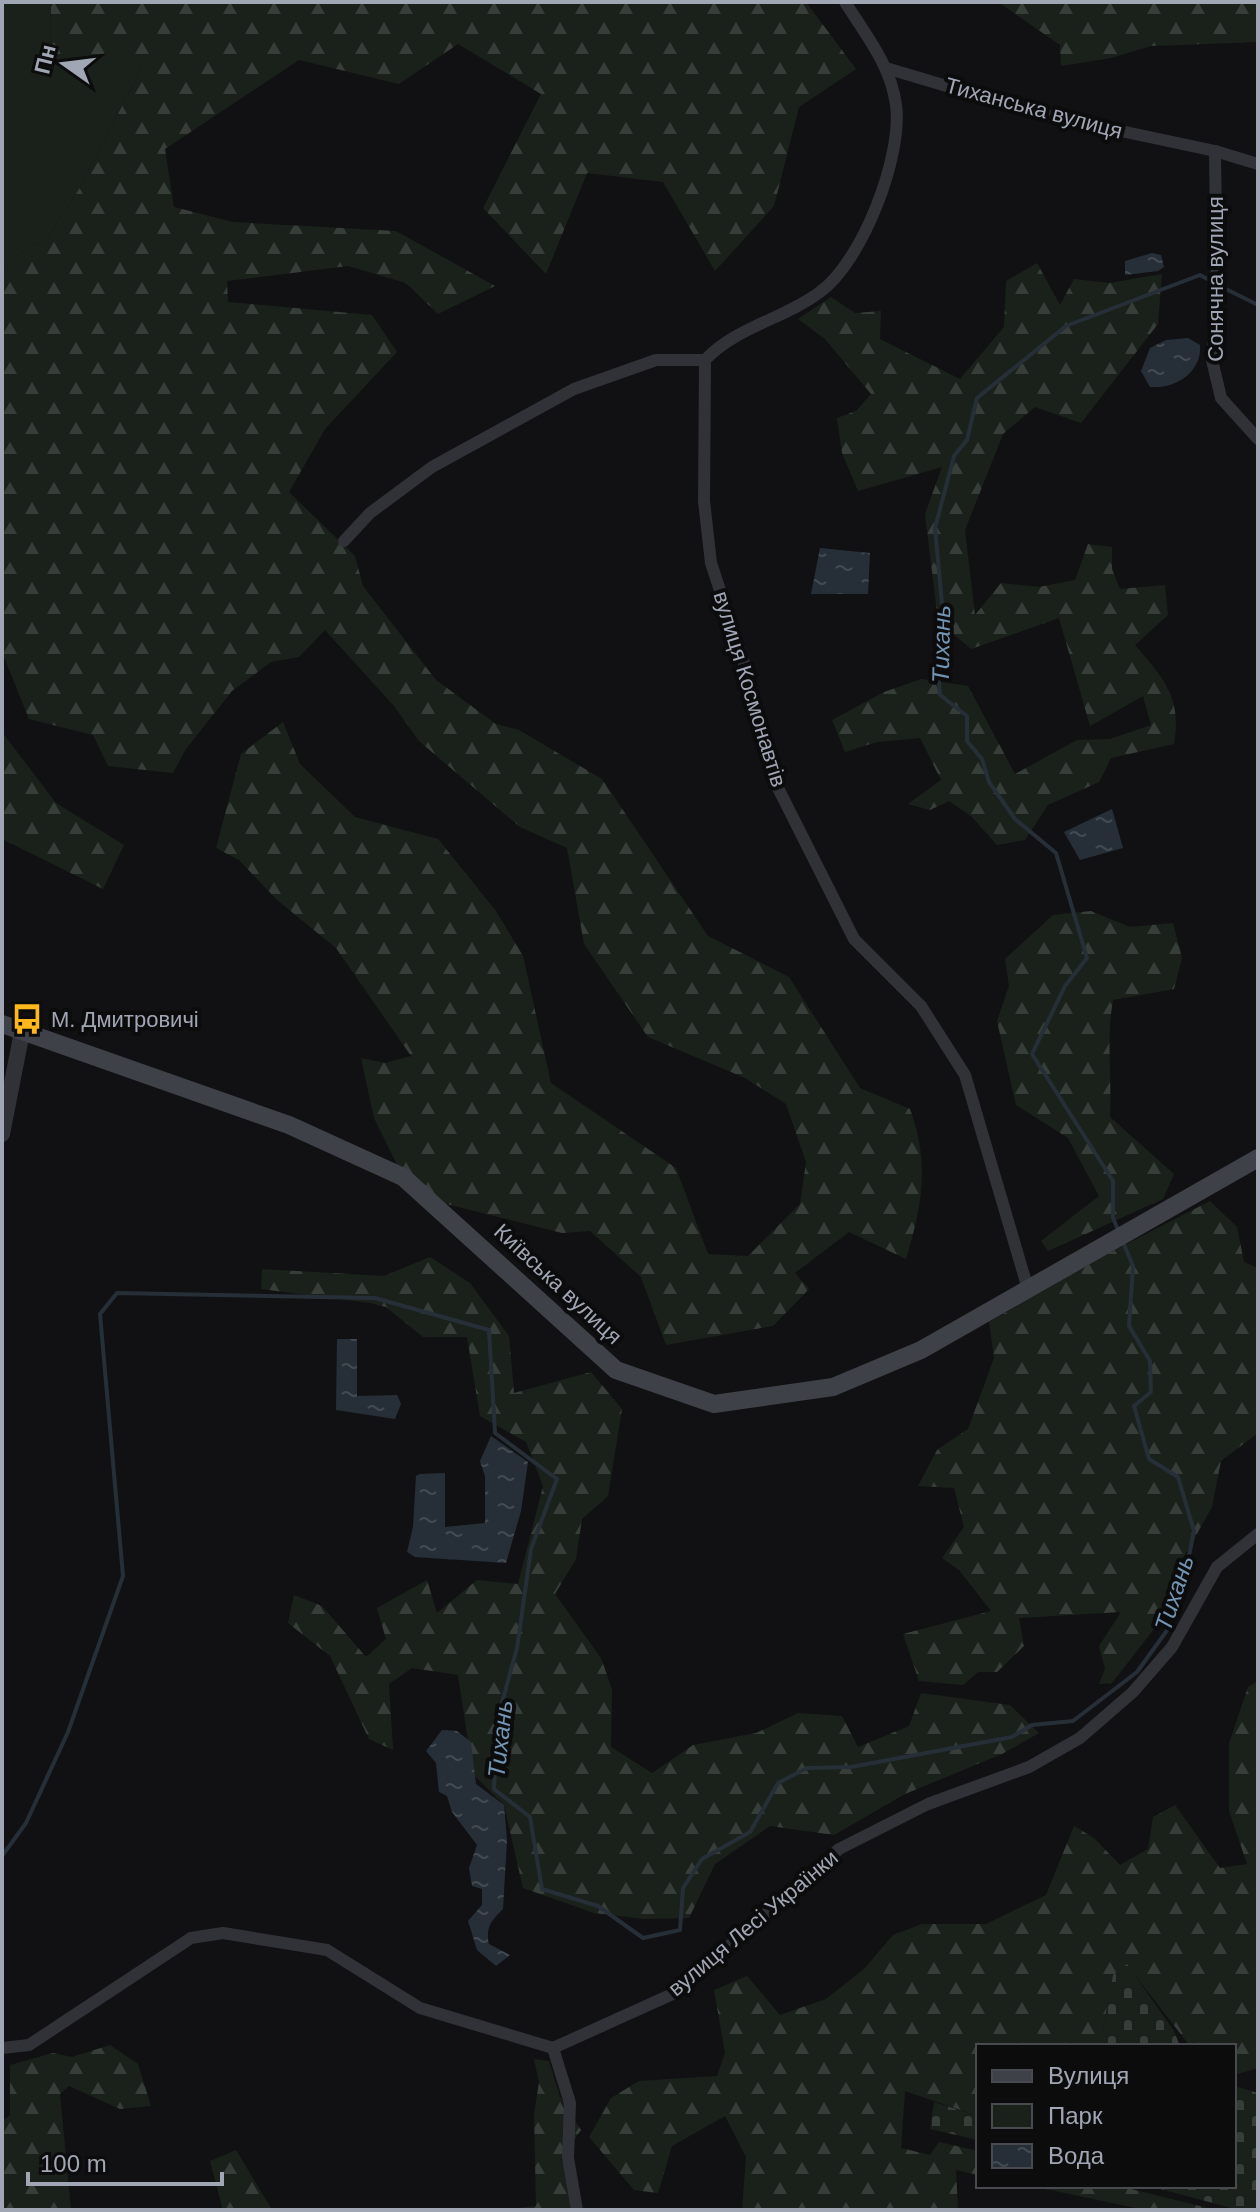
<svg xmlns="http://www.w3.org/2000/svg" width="1260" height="2212" font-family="Helvetica,sans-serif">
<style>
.green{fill:#19211a}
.forest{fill:url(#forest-firs)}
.cemetery{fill:url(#cemetery-stones)}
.water{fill:url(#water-ripples)}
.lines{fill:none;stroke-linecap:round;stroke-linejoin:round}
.stream{stroke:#262f37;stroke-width:4}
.minor{stroke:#313238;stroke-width:12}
.tertiary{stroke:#313238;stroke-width:16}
.secondary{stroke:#3f4148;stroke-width:18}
.labels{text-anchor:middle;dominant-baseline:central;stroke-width:8;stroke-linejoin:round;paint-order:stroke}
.street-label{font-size:22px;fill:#a1a6b5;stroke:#0c0c0d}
.poi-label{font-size:22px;fill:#a1a6b5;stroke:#0c0c0d;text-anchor:start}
.water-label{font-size:24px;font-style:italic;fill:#7395b4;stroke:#0c0c0d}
</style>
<defs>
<pattern id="forest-firs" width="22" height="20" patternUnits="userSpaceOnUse" patternTransform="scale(2)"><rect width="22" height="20" fill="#19211a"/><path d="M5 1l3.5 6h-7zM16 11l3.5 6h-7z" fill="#373e39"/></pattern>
<pattern id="cemetery-stones" width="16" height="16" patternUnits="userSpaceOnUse" patternTransform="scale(2)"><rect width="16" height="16" fill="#19211a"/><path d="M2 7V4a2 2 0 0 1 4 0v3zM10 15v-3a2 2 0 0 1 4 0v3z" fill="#373e39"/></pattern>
<pattern id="water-ripples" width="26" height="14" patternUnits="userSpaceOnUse" patternTransform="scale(2)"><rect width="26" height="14" fill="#262f37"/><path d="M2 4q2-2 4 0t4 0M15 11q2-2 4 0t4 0" fill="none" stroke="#424a52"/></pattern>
</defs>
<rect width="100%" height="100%" fill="#111113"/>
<path class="green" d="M2 2H51L50 60H130L141 69 81 186 47 238 19 254 2 274Z"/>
<g class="forest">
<path d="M51 2H806L856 69 799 107 774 206 715 271 663 182 587 173 546 274 483 208 541 94 458 44 399 84 299 60 165 149 174 207 233 222 396 231 495 286 438 314 406 283 348 266 227 281 228 302 372 315 397 352 325 429 289 492 355 556 363 586 436 680 496 724 519 730 602 779 708 936 789 977 860 1088 910 1109C930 1163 922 1206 906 1259L849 1232 795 1273 809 1289 773 1326 666 1345 641 1277 590 1231 562 1233 431 1200 403 1177 374 1118 361 1058 385 1063 411 1056 336 948 277 900 239 860 216 848 241 754 283 722 300 764 355 817 438 839 496 911 523 956 551 1083 676 1168 708 1254 748 1256 800 1204 806 1162 786 1104 745 1078 648 1037 584 944 567 848 520 827 419 741 394 706 325 630 299 657 271 662 232 691 186 749 173 773 108 766 93 735 29 719 2 652V274L19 254 47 238 81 186 141 69 130 60H50Z"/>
<path d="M998 2H1258V42L1151 46 1111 58 1061 66 1060 45Z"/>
<path d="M1037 263 1060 305 1074 279 1109 283 1162 274 1158 324 1081 423 1035 407 1003 434 965 530 975 615 1001 583 1039 587 1075 580 1088 544 1112 547V569L1120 589 1165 585 1168 615 1135 645C1164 679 1182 697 1174 744L1111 758 1099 782 1048 805 1025 840 997 845 972 817 949 801 930 810 908 804 941 780 920 738 877 742 845 752 832 720 884 692 921 679 968 686 1015 774 1077 740 1110 739 1151 725 1143 696 1090 726 1059 618 971 649 938 621 925 514 942 467 858 491 842 453 837 418 856 411 871 394 825 339 798 319 831 297 855 313 881 311 880 339 960 379 1004 327 1006 281Z"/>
<path d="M2 732 56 803 124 845 103 889 2 839Z"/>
<path d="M1091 911 1130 927 1173 923 1182 958 1174 989 1113 1000C1106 1039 1112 1077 1110 1117L1174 1174 1163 1199 1048 1251 1041 1241 1099 1196 1068 1138 1016 1105 997 1021 1009 986 1005 959 1053 915Z"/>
<path d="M1210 1201 1237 1227 1244 1262 1258 1268V1433L1221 1461 1212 1507 1172 1578 1157 1625 1112 1683 1099 1684 1105 1669 1099 1646 1121 1612 1019 1618 1024 1646 997 1672H978L963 1685 919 1681 903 1634 991 1611 959 1570 942 1558 964 1527 954 1488 918 1486 937 1450 968 1429 994 1358 989 1322 1109 1253Z"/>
<path d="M430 1257 470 1283 509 1336 514 1393 591 1372 622 1409 608 1496 582 1519 576 1559 555 1594 601 1658 612 1689 611 1747 652 1773 693 1745 756 1733 798 1713 842 1716 858 1747 909 1726 921 1693 1010 1705 1039 1733 1002 1754 905 1794 834 1835 770 1826 715 1864 689 1918 644 1919 594 1913 523 1888 504 1805 473 1774 458 1675 412 1668 389 1684 393 1750 369 1739 330 1656 288 1623 294 1595 322 1606 366 1657 386 1639 377 1608 427 1580 437 1613 477 1580 518 1584 543 1486 526 1442 480 1416 467 1337H423L386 1307 370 1303 261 1289 262 1269 384 1276Z"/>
<path d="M1258 1681V2068L1234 2075V2046H1190L1127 1965 1113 1976 1101 2039 1095 2046H978V2116L905 2091 901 2148 930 2155 939 2142 978 2151V2175L956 2170 958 2210H742L746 2157 725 2116 672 2146 658 2193 634 2190 589 2137 611 2098 639 2081 717 2076 725 2053 714 1990 747 1976 780 2015 826 1999 864 1969 893 1935 922 1924H986L1046 1895 1074 1826 1094 1838 1120 1865 1148 1849 1153 1817 1175 1805 1220 1868 1247 1864 1229 1811V1744L1248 1687Z"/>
<path d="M110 2045 138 2064 151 2106 120 2109 69 2086 60 2094 71 2210H2V2121L10 2115V2065L53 2053 72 2057Z"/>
<path d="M534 2059 549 2061 560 2097 581 2130 561 2159 580 2210H502L536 2206 534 2114 539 2082Z"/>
<path d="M236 2150 272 2210H223L210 2161Z"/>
<path d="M1032 2186H1119L1216 2210H1145Z"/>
</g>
<g class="cemetery">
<path d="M1127 1964 1174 2031 1180 2046H1092L1101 2039 1113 1975Z"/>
<path d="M1234 2086 1258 2093V2210H1239L1149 2186H1234Z"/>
<path d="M934 2102 978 2116V2140L930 2129Z"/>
</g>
<g class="water">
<path d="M1152 253 1161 255 1164 267 1158 271 1125 275V261Z"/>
<path d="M1188 338 1200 345C1202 372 1176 389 1150 387L1141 371 1150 348 1166 340Z"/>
<path d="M820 548 870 553 868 594H811Z"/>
<path d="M1112 809 1123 848 1080 860 1064 832Z"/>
<path d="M337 1339H357V1396L397 1395 401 1404 395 1419 336 1410Z"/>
<path d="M491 1436 528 1462 521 1511 506 1563 415 1557 407 1552 413 1527 416 1476 420 1474 445 1473V1527L485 1523V1476L480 1461Z"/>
<path d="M442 1730 457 1731 471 1742 476 1784 504 1805 507 1840 503 1909C492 1920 485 1927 489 1944L510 1955 496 1966 477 1950 468 1921 482 1905V1889L472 1886 469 1868 477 1845 452 1812 447 1796 439 1792 436 1763 426 1751Z"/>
</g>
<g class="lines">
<g class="stream">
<path d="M1220 286 1258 305"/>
<path d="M1118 1230 1113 1218V1181L1032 1054 1065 986 1087 958 1056 853 1015 819 989 782 982 759 967 741V716L940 695 937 660 945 636 935 528 954 456 967 440 977 398 1066 326 1200 275 1213 282"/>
<path d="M2 1856 26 1823 68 1732 123 1576 100 1314 117 1293 375 1298 489 1330 495 1433 557 1479 531 1549 517 1648 498 1717 494 1789 530 1817 542 1889 598 1906 643 1938 680 1930 683 1888 702 1859 750 1832 778 1783 807 1768 851 1767 1012 1737 1032 1725 1073 1721 1137 1672 1168 1629 1184 1580 1194 1531 1178 1477 1149 1459 1134 1406 1151 1392 1150 1361 1129 1326 1133 1266 1123 1242"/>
</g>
<g class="minor">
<path d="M845 2C866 35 891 66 896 105 903 156 862 262 820 292 784 319 736 327 705 360L704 501 711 563 744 663 772 776 854 939 921 1006 965 1075 1028 1289"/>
<path d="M886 68 1041 114 1215 151 1258 164"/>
<path d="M1215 151 1217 294 1212 360 1221 398 1258 439"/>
<path d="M344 541 370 513 432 467 574 389 656 360H705"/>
<path d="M2 2048 29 2045 191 1938 223 1933 327 1950 420 2008 553 2048 677 1992 839 1849 928 1804 1029 1767 1080 1738 1133 1692 1172 1647 1217 1567 1258 1534"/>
<path d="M553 2048 570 2103 568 2158 577 2210"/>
</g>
<path class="tertiary" d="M2 1134 22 1032"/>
<path class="secondary" d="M2 1024 289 1125 403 1177 616 1370 714 1404 833 1387 921 1350 1258 1158"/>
</g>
<defs>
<symbol id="bus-bare" viewBox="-9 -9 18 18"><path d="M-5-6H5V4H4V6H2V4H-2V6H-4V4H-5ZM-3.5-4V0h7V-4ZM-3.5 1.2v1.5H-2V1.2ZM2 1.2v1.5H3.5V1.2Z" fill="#ffb71c" stroke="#0c0c0d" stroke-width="2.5" paint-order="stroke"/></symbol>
</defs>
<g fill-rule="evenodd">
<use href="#bus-bare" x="5" y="997" width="44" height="44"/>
</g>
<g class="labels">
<g class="street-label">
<text transform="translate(1034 108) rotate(15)">Тиханська вулиця</text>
<text transform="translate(1215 279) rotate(-90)">Сонячна вулиця</text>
<text transform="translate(750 689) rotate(73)">вулиця Космонавтів</text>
<text transform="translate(558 1284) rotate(43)">Київська вулиця</text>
<text transform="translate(753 1923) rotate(-40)">вулиця Лесі Українки</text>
</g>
<g class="poi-label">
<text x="51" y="1019">М. Дмитровичі</text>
</g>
<g class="water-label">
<text transform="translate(941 644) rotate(-89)">Тихань</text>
<text transform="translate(1174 1593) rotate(-72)">Тихань</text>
<text transform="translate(500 1739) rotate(-84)">Тихань</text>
</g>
</g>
<rect width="1260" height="2212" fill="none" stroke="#a1a6b5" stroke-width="8"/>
<rect x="976" y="2044" width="260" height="144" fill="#0c0c0d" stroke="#484a50" stroke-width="2"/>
<rect x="992" y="2070" width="40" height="12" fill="#3f4148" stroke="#484a50" stroke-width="2"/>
<text x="1048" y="2084" font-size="24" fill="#a1a6b5">Вулиця</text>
<rect x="992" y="2104" width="40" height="24" fill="#19211a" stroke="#484a50" stroke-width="2"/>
<text x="1048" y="2124" font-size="24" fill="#a1a6b5">Парк</text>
<rect x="992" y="2144" width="40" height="24" fill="url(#water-ripples)" stroke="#484a50" stroke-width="2"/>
<text x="1048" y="2164" font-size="24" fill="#a1a6b5">Вода</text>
<g transform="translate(64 64) rotate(284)" stroke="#0c0c0d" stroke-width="6" paint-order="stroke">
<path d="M0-6L14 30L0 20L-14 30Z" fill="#a1a6b5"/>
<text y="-12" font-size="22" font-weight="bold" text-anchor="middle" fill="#a1a6b5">Пн</text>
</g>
<path d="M28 2172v12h194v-12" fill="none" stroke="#a1a6b5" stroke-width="4"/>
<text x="40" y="2172" font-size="24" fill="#a1a6b5" stroke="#0c0c0d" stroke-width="6" paint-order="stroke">100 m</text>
</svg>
